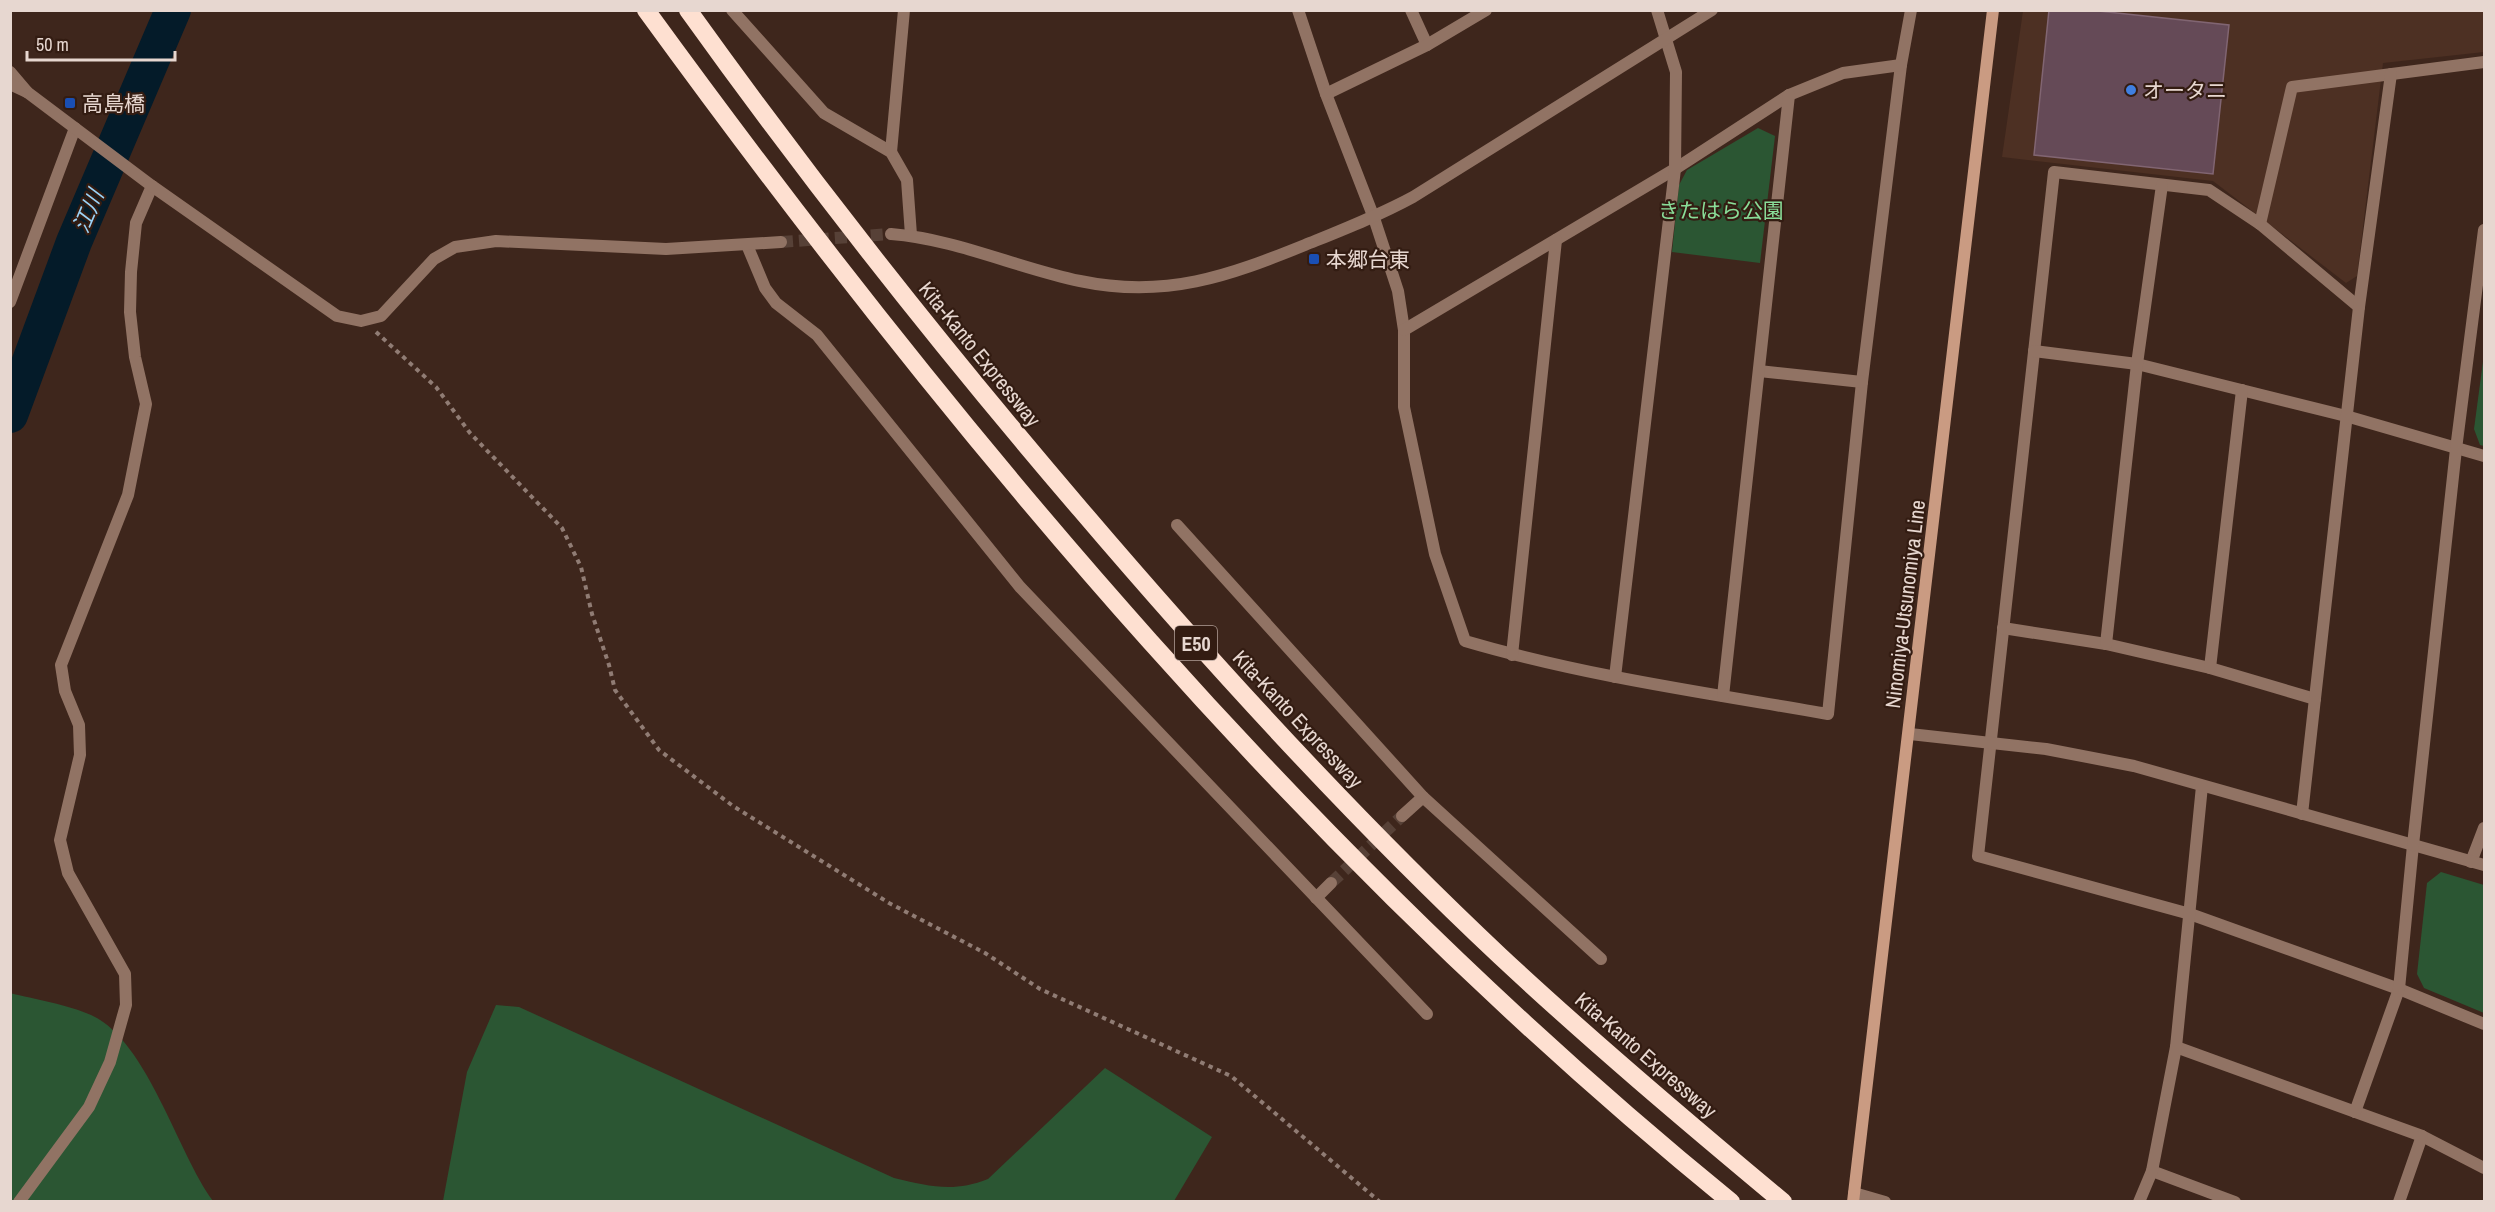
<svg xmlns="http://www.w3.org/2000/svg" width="2495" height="1212" font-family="'Archivo Narrow','Noto Sans JP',sans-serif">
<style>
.built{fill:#4d3023}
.green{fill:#2b5633}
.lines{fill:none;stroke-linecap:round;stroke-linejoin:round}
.river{stroke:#041b29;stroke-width:36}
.building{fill:#654a57;stroke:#816572;stroke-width:1.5}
.minor-tunnel{stroke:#574137;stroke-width:12;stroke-dasharray:12 6;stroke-linecap:butt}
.tertiary-tunnel{stroke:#574137;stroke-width:12;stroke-dasharray:12 6;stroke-linecap:butt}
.path{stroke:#907c74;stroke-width:4;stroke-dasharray:4.5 4.5;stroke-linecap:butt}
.minor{stroke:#917364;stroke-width:12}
.tertiary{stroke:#917364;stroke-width:12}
.secondary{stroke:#ca9b82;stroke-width:12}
.motorway{stroke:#fee0d1;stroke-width:18}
.shop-dot{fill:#3f7fe0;stroke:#331c12;stroke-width:2}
.transit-dot{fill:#1a4fb4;stroke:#331c12;stroke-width:2}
.labels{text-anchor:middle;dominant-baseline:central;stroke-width:4.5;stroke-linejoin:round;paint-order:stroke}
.shield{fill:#331c12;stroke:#b19f97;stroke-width:1.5}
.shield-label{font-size:20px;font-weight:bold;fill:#e7d7d0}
.poi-label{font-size:21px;fill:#e7d7d0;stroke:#331c12;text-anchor:start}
.park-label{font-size:21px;fill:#89dd98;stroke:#331c12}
.street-label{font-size:21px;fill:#e7d7d0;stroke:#331c12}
.water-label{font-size:22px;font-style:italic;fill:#9bd3f7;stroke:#331c12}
</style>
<rect width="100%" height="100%" fill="#3e261c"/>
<path class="built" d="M2023 11H2484V52L2383 63 2357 276 2346 283 2213 181 2002 157Z"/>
<g class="green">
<path d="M1758 128 1775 136 1760 263 1672 252 1679 185 1687 170Z"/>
<path d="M2484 354V446L2480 445 2474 429Z"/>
<path d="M2441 872 2484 885V1013L2424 988 2417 974 2427 883Z"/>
<path d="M10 993C34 999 69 1005 91 1015 147 1040 177 1152 213 1201H11Z"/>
<path d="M496 1005 519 1007 894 1178C929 1186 953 1193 988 1179L1105 1068 1212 1137 1174 1201H443L467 1072Z"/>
</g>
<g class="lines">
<path class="river" d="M10 415 74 242 173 10"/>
</g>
<path class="building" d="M2049 10H2089L2229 25 2213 174 2034 155Z"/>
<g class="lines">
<path class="minor-tunnel" d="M1331 883 1402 816"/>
<path class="tertiary-tunnel" d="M781 242 891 234"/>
<path class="path" d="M376 332 436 387 470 433 562 528 581 567 592 614 609 665 615 690 659 750 733 806 889 903 985 953 1040 989 1231 1076 1380 1202"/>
<g class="minor">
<path d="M732 10 824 113 891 152 907 180 911 235"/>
<path d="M1298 10 1326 94 1374 218 1398 291 1404 330V407L1435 554 1465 641C1584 676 1707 693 1828 714L1862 382 1901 65 1911 10"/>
<path d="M1411 10 1427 45"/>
<path d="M10 72 27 92"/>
<path d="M1326 94 1427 45 1486 10"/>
<path d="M891 152 904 10"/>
<path d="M2260 224 2292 87 2484 62"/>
<path d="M747 245 765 288 776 303 817 335 1020 587 1427 1014"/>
<path d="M10 302 75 128"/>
<path d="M2359 307 2260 224 2209 190 2054 172 1978 856 2190 914 2399 989 2484 1024"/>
<path d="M1404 330 1675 169 1789 95 1843 73 1901 65"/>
<path d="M2034 351 2137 364 2346 416 2484 456"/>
<path d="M1759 371 1862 382"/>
<path d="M1177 525 1423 797 1601 959"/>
<path d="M2003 628 2106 644 2210 668 2315 699"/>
<path d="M2106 644 2137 364 2162 185"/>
<path d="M1512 655 1556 240"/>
<path d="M2210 668 2242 390"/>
<path d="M1615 677 1675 169 1676 72 1657 10"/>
<path d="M1723 696 1789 95"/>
<path d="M2302 814 2359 307 2391 74"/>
<path d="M1402 816 1423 797"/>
<path d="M2471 862 2484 828"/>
<path d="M1316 898 1331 883"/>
<path d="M2176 1047 2422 1136 2484 1168"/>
<path d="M2355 1112 2399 989 2413 845"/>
<path d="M2152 1171 2235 1202"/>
<path d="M1854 1193 1885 1202"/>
<path d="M19 1202 89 1107 110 1062 126 1005 125 974 68 873 60 840 80 755 79 725 65 691 61 665 128 495 146 404 135 357 130 312 131 272 136 223 152 186"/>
<path d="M2139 1202 2152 1171 2176 1047 2202 786"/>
<path d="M2399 1202 2422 1136"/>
</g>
<g class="tertiary">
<path d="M10 84 27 92 152 186 337 316 361 321 381 316 434 259 455 247 496 241 666 249 781 242"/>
<path d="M891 234C956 239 1017 268 1080 281 1166 299 1228 276 1305 245 1342 230 1378 216 1413 197L1712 10"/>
<path d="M1910 734 2046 749 2134 766 2484 865"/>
<path d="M2413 845 2456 449 2484 230"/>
</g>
<path class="secondary" d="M1853 1202 1993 10"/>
<g class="motorway">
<path d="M646 10C963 446 1312 861 1731 1202"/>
<path d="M688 10C812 183 943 349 1081 510 1213 665 1351 816 1500 956 1591 1041 1687 1122 1783 1202"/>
</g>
</g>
<circle class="shop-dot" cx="2131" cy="90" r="6"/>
<g class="transit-dot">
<rect x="64" y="97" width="12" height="12" rx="3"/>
<rect x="1308" y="253" width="12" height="12" rx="3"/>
</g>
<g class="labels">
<rect class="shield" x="1175" y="626" width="42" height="34" rx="4.5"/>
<g class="shield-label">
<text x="1196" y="643">E50</text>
</g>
<g class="poi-label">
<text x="2143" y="90">オータニ</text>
<text x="82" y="103">高島橋</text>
<text x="1326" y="259">本郷台東</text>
</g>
<g class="park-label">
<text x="1721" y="210">きたはら公園</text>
</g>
<g class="street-label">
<text transform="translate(980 354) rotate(51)">Kita-Kanto Expressway</text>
<text transform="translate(1905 604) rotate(-83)">Ninomiya-Utsunomiya Line</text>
<text transform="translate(1298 719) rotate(47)">Kita-Kanto Expressway</text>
<text transform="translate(1646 1055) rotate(41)">Kita-Kanto Expressway</text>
</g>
<g class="water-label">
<text transform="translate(88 211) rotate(-67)">江川</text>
</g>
</g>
<rect width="2495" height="1212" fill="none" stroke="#e7d7d0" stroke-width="24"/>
<path d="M27 51v9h148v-9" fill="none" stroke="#e7d7d0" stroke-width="3"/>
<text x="36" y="51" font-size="18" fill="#e7d7d0" stroke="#331c12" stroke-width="4.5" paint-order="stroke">50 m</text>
</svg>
